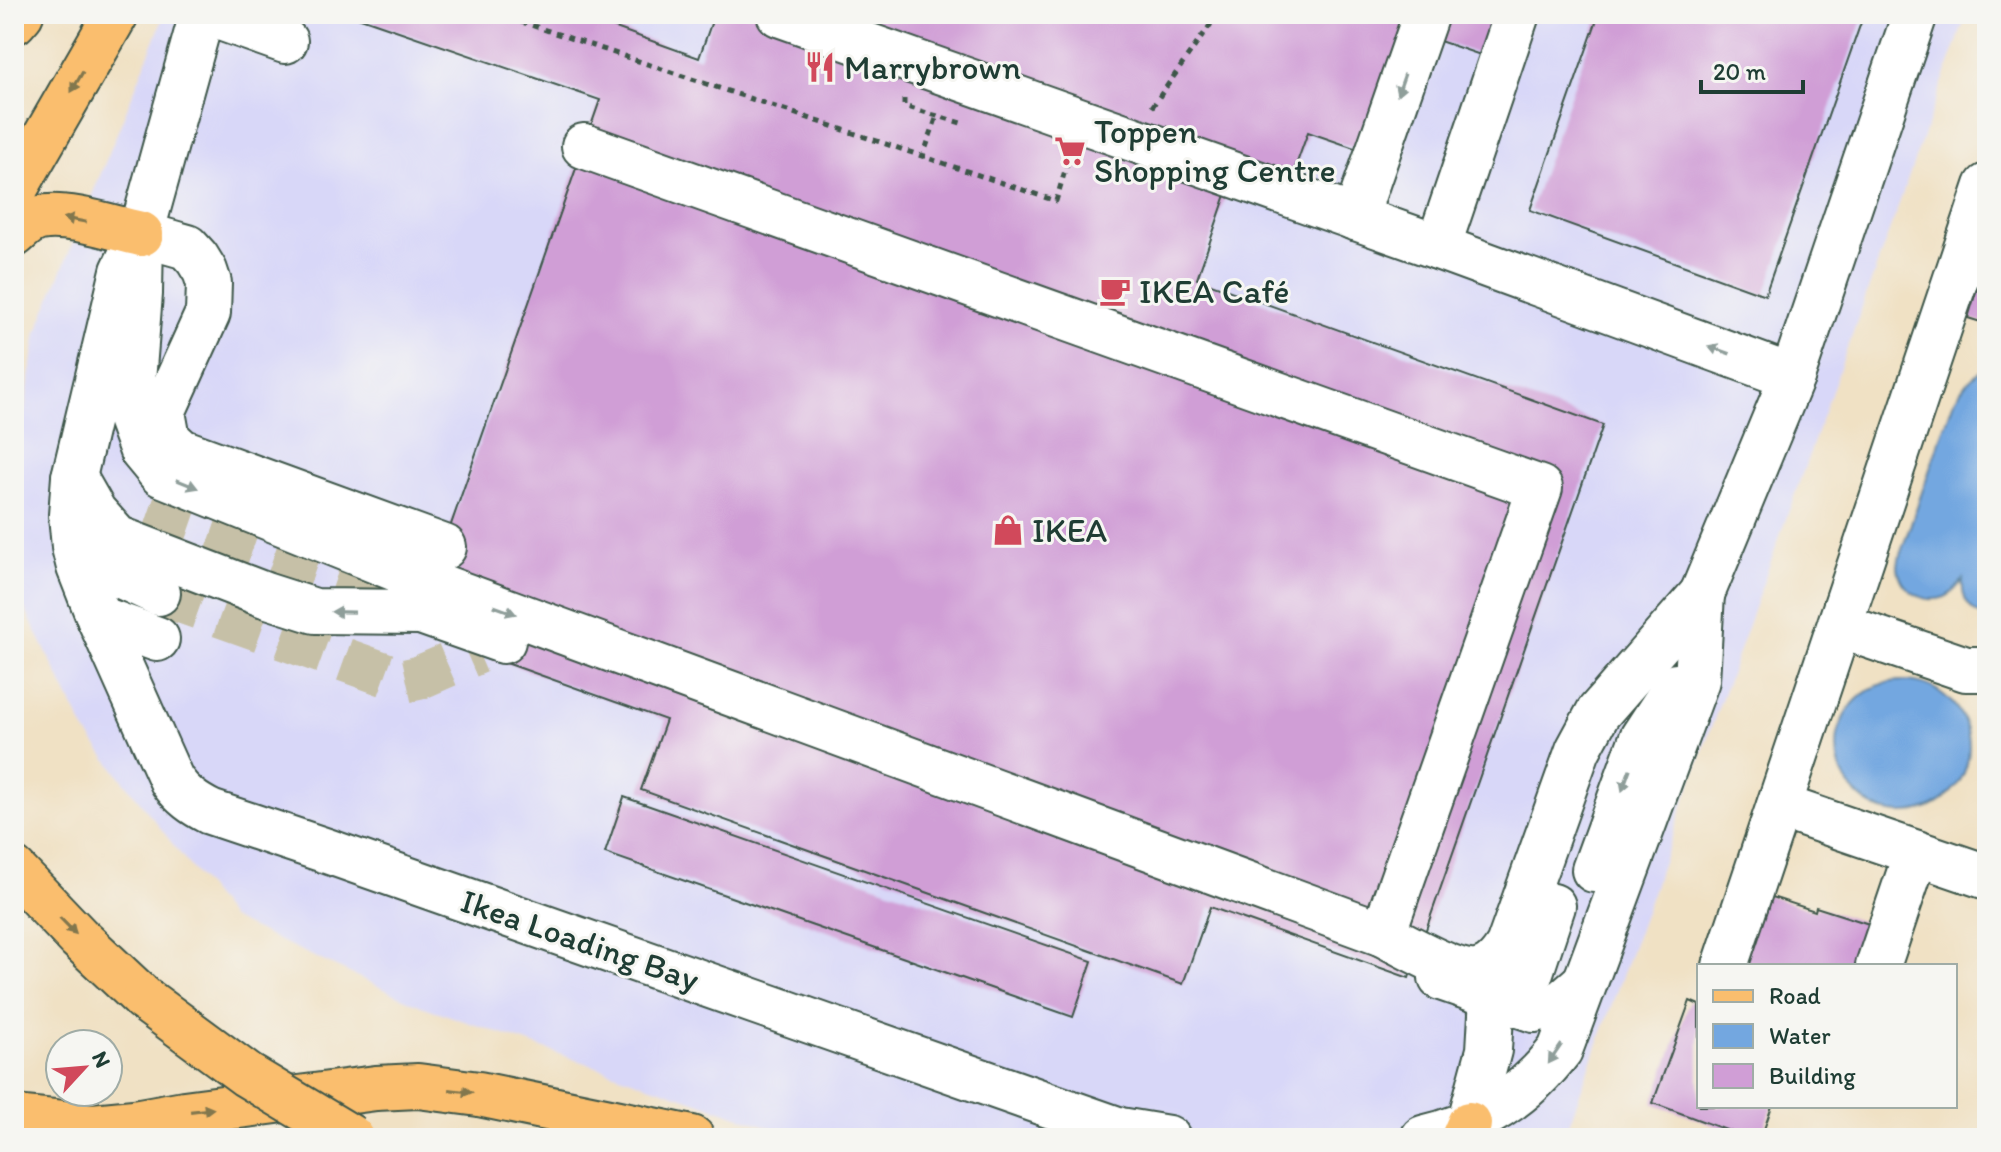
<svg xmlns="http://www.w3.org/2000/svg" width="2001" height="1152" font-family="Itim,sans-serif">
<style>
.built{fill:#d8d7f8}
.water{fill:#73a7e0;stroke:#49728a;stroke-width:2}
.building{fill:#d09ed6}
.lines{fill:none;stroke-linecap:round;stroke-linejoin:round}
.minor-tunnel{stroke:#c6c0a7;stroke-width:44;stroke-dasharray:44 22;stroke-linecap:butt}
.minor-casing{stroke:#3e564a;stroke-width:48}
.major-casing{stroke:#3e564a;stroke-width:48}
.highway-casing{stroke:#3e564a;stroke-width:48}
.path{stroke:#3e564a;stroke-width:5;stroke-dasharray:6 6;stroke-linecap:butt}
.minor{stroke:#fff;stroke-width:44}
.major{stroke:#fabe6e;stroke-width:44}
.highway{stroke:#fabe6e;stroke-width:44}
.highway-bridge-casing{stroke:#3e564a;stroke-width:48;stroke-linecap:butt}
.highway-bridge{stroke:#fabe6e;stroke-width:44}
.oneway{fill:#82774e}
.oneway2{fill:#8f9e9a}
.labels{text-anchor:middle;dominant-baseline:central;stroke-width:6;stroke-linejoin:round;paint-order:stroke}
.poi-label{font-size:34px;fill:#1f3d34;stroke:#f6f6f2;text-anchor:start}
.street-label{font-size:34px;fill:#1f3d34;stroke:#f6f6f2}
</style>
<rect width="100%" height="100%" fill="#f6f6f2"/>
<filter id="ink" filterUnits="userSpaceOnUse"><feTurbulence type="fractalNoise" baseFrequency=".0125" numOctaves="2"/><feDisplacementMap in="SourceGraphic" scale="16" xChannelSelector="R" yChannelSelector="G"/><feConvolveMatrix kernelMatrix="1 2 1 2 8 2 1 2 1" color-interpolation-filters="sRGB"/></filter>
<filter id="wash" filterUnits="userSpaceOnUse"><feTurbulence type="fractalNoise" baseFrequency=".006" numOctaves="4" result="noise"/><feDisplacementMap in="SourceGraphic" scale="32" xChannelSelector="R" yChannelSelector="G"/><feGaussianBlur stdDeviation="1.8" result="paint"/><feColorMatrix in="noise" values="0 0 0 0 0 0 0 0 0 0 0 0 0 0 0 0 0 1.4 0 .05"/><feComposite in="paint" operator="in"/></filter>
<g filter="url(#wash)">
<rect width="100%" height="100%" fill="#f0e1c4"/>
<path class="built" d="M165 14H1967L1564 1138H801L421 1006 230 918 86 732 14 587V477L37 332Z"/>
<g class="water">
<path d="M1987 367V617C1969 612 1961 598 1963 580 1958 586 1953 594 1945 597 1924 605 1900 590 1898 567 1898 563 1899 559 1900 555L1953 403C1962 387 1971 376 1987 367Z"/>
<circle cx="1903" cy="747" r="66"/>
</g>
<g id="blocks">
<g class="building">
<path d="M349 14H577L699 58 713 18 704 14H1516L1501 62 1434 39 1392 161 1308 132 1286 193 1227 192 1197 279 1603 425 1409 978 1210 907 1183 984 641 790 666 720 414 630 600 100Z"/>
<path d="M1599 14H1864L1765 295 1530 210Z"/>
<path d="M1979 282 1987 285V324L1968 318Z"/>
<path d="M624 797 1092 961 1073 1017 605 853Z"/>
<path d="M1763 894 1815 911 1816 907 1869 924 1855 966H1740Z"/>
<path d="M1690 1001 1699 1005V1106H1772L1761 1138H1748L1653 1103Z"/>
</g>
</g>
</g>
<g filter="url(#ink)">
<use href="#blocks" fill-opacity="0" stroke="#3e564a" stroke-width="2"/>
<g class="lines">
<g class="minor-tunnel">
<path d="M147 518 413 609"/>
<path d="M158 593 404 681 418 678 478 652"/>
</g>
<defs>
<g id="minor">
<path d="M202 14 141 234 123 271 74 477 71 515 74 547 79 567 99 618 172 781C183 796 194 804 210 812L327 851 1120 1130 1168 1138"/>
<path d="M209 14 285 41"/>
<path d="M779 14 1438 247 1792 377"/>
<path d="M584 146 1540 488 1383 934"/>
<path d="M1355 218 1426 14"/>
<path d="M141 234 140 294 130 418 142 451 161 474 431 583 1383 934C1400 943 1417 952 1434 960 1467 975 1486 982 1508 946L1578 750 1598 713 1702 594"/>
<path d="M141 234 187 247 197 258 205 271 209 283 208 313 163 412 168 439 181 451 444 547"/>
<path d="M1438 247 1517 14"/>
<path d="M74 477 94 512 117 538 265 595 315 611 421 612 503 641"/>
<path d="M74 533 87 553 106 569 158 593"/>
<path d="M99 618 157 639"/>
<path d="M1689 618 1702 594 1792 377 1915 14"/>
<path d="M1840 626 1966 669H1987"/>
<path d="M1779 806 1987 877"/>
<path d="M1594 870 1642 738 1676 686"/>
<path d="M1725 966 1987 186"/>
<path d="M1878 966 1916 853"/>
<path d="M1441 978 1534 1010 1560 1004 1584 983"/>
<path d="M1520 1005 1553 906"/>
<path d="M1469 1124 1489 1050 1492 997 1500 971"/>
<path d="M1423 1138C1479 1125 1525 1096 1560 1050L1697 680 1702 594"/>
</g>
<path id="major" d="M14 22 21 14"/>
<g id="highway">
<path d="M14 191 116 14"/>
<path d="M14 235C22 228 29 220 40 218 66 212 114 228 141 234"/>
<path d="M14 870 79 938 144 999"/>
<path d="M14 1118 93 1126 134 1122 184 1113 376 1088 418 1086 479 1094 692 1138"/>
<path d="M1463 1138 1469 1124"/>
</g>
</defs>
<use href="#minor" class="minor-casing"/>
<use href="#major" class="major-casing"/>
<use href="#highway" class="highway-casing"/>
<g class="path">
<path d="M498 14 1056 201 1069 157"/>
<path d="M904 99V106L961 123"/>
<path d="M1152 107 1218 14"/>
<path d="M926 156H923L937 116"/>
</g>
<use href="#minor" class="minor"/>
<use href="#major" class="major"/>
<use href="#highway" class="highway"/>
<defs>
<path id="highway-bridge" d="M144 999 247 1075 352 1138"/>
</defs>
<use href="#highway-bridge" class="highway-bridge-casing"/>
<use href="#highway-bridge" class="highway-bridge"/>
</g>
<defs><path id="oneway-solid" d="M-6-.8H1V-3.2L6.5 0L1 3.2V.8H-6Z" transform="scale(2)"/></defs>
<g class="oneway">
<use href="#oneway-solid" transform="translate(77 82) rotate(120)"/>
<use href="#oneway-solid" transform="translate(75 220) rotate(-169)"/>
<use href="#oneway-solid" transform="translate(68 926) rotate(46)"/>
<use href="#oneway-solid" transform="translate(461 1091) rotate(7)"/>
<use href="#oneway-solid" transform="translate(202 1110) rotate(-7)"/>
</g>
<g class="oneway2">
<use href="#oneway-solid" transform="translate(1401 85) rotate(109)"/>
<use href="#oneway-solid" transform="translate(1719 350) rotate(-160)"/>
<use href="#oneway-solid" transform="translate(187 484) rotate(22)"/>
<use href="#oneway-solid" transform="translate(505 610) rotate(20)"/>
<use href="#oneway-solid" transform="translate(343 612) rotate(-179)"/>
<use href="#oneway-solid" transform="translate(1626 780) rotate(110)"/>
<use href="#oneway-solid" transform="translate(1555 1054) rotate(124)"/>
</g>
</g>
<defs>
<symbol id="restaurant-bare" viewBox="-9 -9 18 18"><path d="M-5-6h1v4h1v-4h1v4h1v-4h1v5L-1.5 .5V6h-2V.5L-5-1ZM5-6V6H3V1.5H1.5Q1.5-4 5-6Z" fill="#d1495b" stroke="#f6f6f2" stroke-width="2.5" paint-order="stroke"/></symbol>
<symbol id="supermarket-bare" viewBox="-9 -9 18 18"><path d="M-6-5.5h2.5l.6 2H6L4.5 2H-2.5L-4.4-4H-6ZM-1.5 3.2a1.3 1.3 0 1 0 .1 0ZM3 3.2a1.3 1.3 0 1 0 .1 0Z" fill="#d1495b" stroke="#f6f6f2" stroke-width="2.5" paint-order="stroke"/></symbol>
<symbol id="cafe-bare" viewBox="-9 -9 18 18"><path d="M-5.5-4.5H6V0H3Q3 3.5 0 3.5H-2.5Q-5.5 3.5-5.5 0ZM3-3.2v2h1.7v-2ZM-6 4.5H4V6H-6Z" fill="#d1495b" stroke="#f6f6f2" stroke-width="2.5" paint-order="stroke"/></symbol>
<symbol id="shop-bare" viewBox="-9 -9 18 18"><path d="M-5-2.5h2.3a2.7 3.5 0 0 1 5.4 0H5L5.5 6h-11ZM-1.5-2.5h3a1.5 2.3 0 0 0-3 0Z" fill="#d1495b" stroke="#f6f6f2" stroke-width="2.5" paint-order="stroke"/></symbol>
</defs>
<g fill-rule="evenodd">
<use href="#restaurant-bare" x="798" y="45" width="44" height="44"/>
<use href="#supermarket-bare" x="1048" y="129" width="44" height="44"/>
<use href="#cafe-bare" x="1093" y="269" width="44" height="44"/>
<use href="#shop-bare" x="986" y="508" width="44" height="44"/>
</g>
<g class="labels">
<g class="poi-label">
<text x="844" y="67">Marrybrown</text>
<text x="1094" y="131">Toppen<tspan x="1094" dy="39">Shopping Centre</tspan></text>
<text x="1139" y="291">IKEA Café</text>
<text x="1032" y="530">IKEA</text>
</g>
<g class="street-label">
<text transform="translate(580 940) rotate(19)">Ikea Loading Bay</text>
</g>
</g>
<rect width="2001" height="1152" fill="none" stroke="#f6f6f2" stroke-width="48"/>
<rect x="1697" y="964" width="260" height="144" fill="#f6f6f2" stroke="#a0aca6" stroke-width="2"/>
<rect x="1713" y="990" width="40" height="12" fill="#fabe6e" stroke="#a0aca6" stroke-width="2"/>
<text x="1769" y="1004" font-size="24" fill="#1f3d34">Road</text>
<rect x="1713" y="1024" width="40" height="24" fill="#73a7e0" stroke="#a0aca6" stroke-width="2"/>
<text x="1769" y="1044" font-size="24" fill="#1f3d34">Water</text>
<rect x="1713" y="1064" width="40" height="24" fill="#d09ed6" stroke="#a0aca6" stroke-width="2"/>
<text x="1769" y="1084" font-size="24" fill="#1f3d34">Building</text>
<g transform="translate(84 1068) rotate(64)"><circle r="38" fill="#f6f6f2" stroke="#a0aca6" stroke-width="2"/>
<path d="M0-6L14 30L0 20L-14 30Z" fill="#d1495b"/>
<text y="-12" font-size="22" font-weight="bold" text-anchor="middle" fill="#1f3d34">N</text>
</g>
<path d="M1701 80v12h102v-12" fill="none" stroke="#1f3d34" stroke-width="4"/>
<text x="1713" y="80" font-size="24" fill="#1f3d34" stroke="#f6f6f2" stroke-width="6" paint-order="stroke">20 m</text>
</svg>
